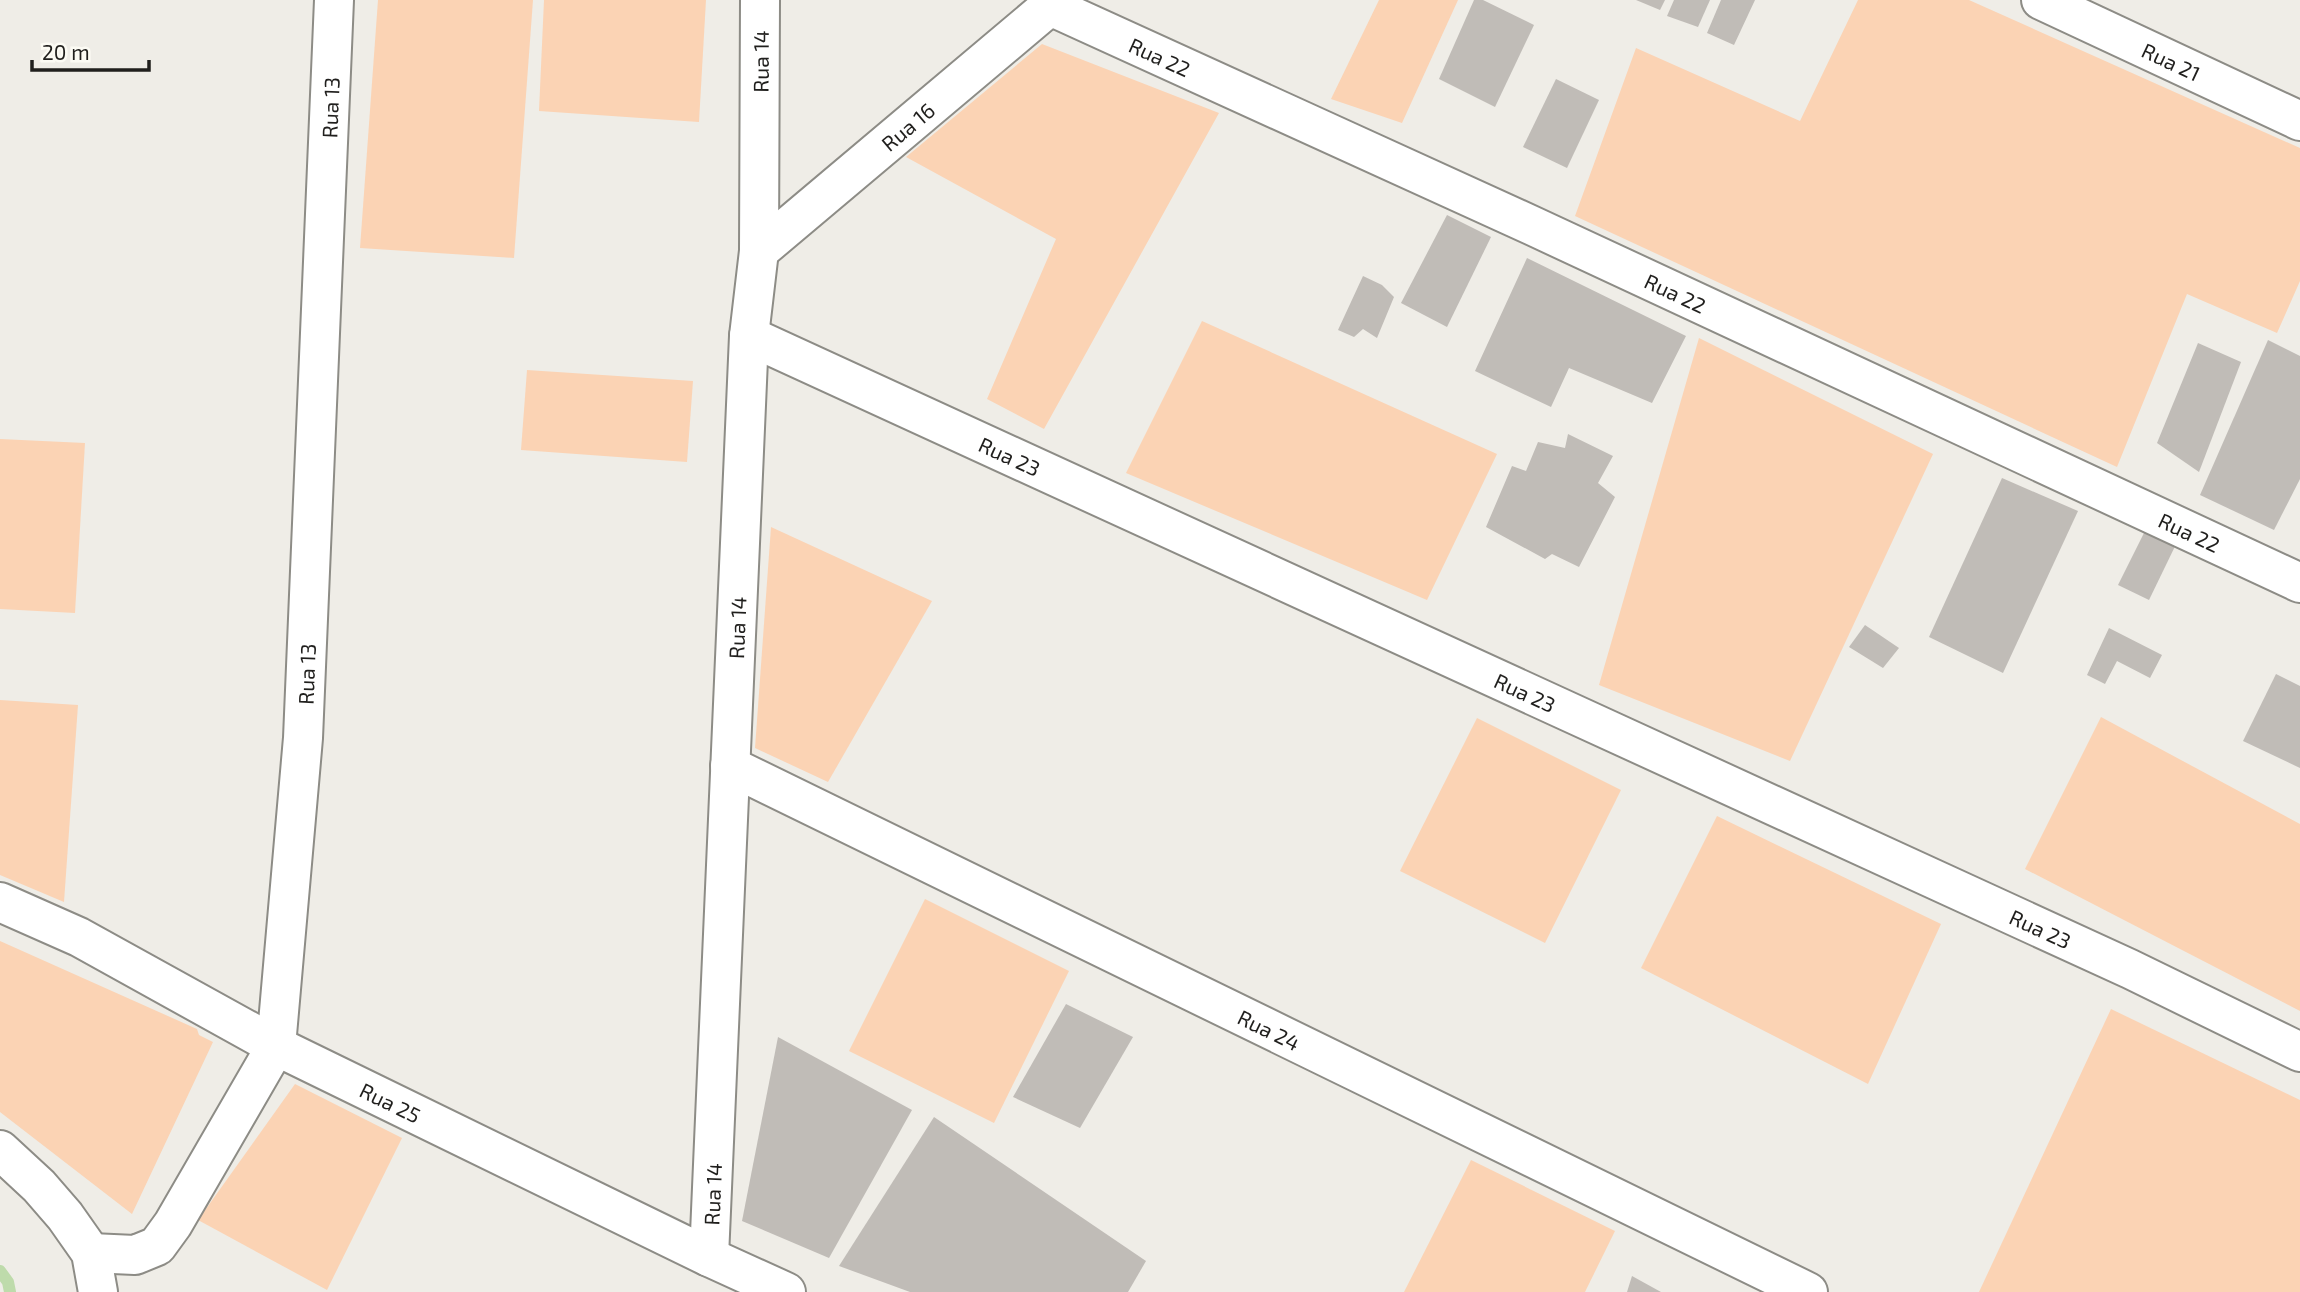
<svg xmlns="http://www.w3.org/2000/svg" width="2300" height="1292" font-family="'Exo 2',sans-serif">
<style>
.green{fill:#fbd3b4}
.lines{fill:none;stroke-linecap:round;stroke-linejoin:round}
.stream{stroke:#bedbab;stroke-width:12}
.building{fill:#c0bcb7}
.street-casing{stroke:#8d8c86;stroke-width:42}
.street{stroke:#fff;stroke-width:38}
.labels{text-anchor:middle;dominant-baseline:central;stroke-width:5;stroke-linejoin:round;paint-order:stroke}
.street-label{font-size:21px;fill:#201f1d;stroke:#fcfbf4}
</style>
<rect width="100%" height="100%" fill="#efede7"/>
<g class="green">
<path d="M378 0H533L514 258 360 248Z"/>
<path d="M544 0H706L699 122 539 111Z"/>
<path d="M1379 0H1458L1402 123 1331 99Z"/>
<path d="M1858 0H1969L2300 148V281L2277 333 2187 294 2117 467 1575 216 1636 48 1800 121Z"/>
<path d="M1042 44 1219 113 1044 429 987 399 1056 239 906 157Z"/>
<path d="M1202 321 1497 454 1427 600 1126 473Z"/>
<path d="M1699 338 1933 454 1790 761 1599 685Z"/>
<path d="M527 370 693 381 687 462 521 450Z"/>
<path d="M0 439 85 443 75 613 0 609Z"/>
<path d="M771 527 932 601 828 782 755 748Z"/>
<path d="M0 700 78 705 64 902 0 875Z"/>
<path d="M2101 717 2300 824V1011L2025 869Z"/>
<path d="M1477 718 1621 790 1545 943 1400 871Z"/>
<path d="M1717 816 1941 924 1868 1084 1641 968Z"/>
<path d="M925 899 1069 971 994 1123 849 1051Z"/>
<path d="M0 941 197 1029 199 1035 213 1042 132 1214 0 1112Z"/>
<path d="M2111 1009 2300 1100V1292H1979Z"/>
<path d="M295 1084 402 1138 327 1290 198 1220Z"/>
<path d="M1471 1160 1615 1231 1585 1292H1404Z"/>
</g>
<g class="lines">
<path class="stream" d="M0 1271 8 1282 10 1292"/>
</g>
<g class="building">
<path d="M1474 0H1483L1534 25 1495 107 1439 79Z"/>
<path d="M1636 0H1665L1660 10Z"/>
<path d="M1674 0H1710L1698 27 1667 16Z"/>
<path d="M1721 0H1755L1734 45 1707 33Z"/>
<path d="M1556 79 1599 100 1567 168 1523 147Z"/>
<path d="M1447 215 1491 237 1447 327 1401 303Z"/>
<path d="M1527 258 1686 336 1652 403 1569 368 1551 407 1475 371Z"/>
<path d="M1363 276 1382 285 1394 297 1377 338 1363 329 1354 337 1338 330Z"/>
<path d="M2268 340 2300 356V479L2274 530 2200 495Z"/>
<path d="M2198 343 2241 362 2199 472 2157 443Z"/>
<path d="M1568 434 1613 456 1598 483 1615 497 1579 567 1552 554 1545 559 1486 527 1512 466 1526 471 1538 442 1565 448Z"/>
<path d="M2002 478 2078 511 2003 673 1929 637Z"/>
<path d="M2150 521 2180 536 2149 600 2118 585Z"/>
<path d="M1865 625 1899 648 1883 668 1849 647Z"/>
<path d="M2109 628 2162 655 2150 678 2117 661 2105 684 2087 675Z"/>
<path d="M2276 674 2300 686V768L2243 741Z"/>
<path d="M1066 1004 1133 1037 1080 1128 1013 1097Z"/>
<path d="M778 1037 912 1110 829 1258 742 1221Z"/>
<path d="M934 1117 1146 1261 1128 1292H910L839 1266Z"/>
<path d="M1632 1276 1661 1292H1627Z"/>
</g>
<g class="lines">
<defs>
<g id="street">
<path id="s1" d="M2041 0 2300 121"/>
<path id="s2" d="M1050 6 1533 226 2300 583"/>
<path id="s3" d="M759 251 1057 0"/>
<path id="s4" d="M749 336 2130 969 2300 1052"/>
<path id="s5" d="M730 766 1808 1292"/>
<path id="s6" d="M0 902 79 937 276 1046 709 1257 786 1292"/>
<path d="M0 1150 39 1186 65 1216 91 1253 98 1292"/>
<path id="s7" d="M91 1253 135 1255 157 1246 173 1224 276 1046 303 738 334 0"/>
<path id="s8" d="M709 1257 749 336 759 251 760 0"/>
</g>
</defs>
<use href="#street" class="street-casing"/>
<use href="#street" class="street"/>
</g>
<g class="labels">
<g class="street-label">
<text stroke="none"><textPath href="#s2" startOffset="121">Rua 22</textPath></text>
<text stroke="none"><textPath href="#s1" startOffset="144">Rua 21</textPath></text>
<text stroke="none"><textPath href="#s8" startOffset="1197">Rua 14</textPath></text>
<text stroke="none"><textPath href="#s7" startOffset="1241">Rua 13</textPath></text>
<text stroke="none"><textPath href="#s3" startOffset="194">Rua 16</textPath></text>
<text stroke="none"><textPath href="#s2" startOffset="688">Rua 22</textPath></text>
<text stroke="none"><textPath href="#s4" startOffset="287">Rua 23</textPath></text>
<text stroke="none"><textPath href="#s2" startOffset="1255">Rua 22</textPath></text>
<text stroke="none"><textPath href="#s8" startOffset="630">Rua 14</textPath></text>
<text stroke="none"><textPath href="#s7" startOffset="674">Rua 13</textPath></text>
<text stroke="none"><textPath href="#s4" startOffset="854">Rua 23</textPath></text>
<text stroke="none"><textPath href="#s4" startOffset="1421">Rua 23</textPath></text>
<text stroke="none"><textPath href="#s5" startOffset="600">Rua 24</textPath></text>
<text stroke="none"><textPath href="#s6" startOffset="439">Rua 25</textPath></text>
<text stroke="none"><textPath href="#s8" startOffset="63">Rua 14</textPath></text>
</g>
</g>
<path d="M32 60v10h117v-10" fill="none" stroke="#201f1d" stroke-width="3.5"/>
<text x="42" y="60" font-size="21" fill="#201f1d" stroke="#fcfbf4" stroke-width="5" paint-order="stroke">20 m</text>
</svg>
